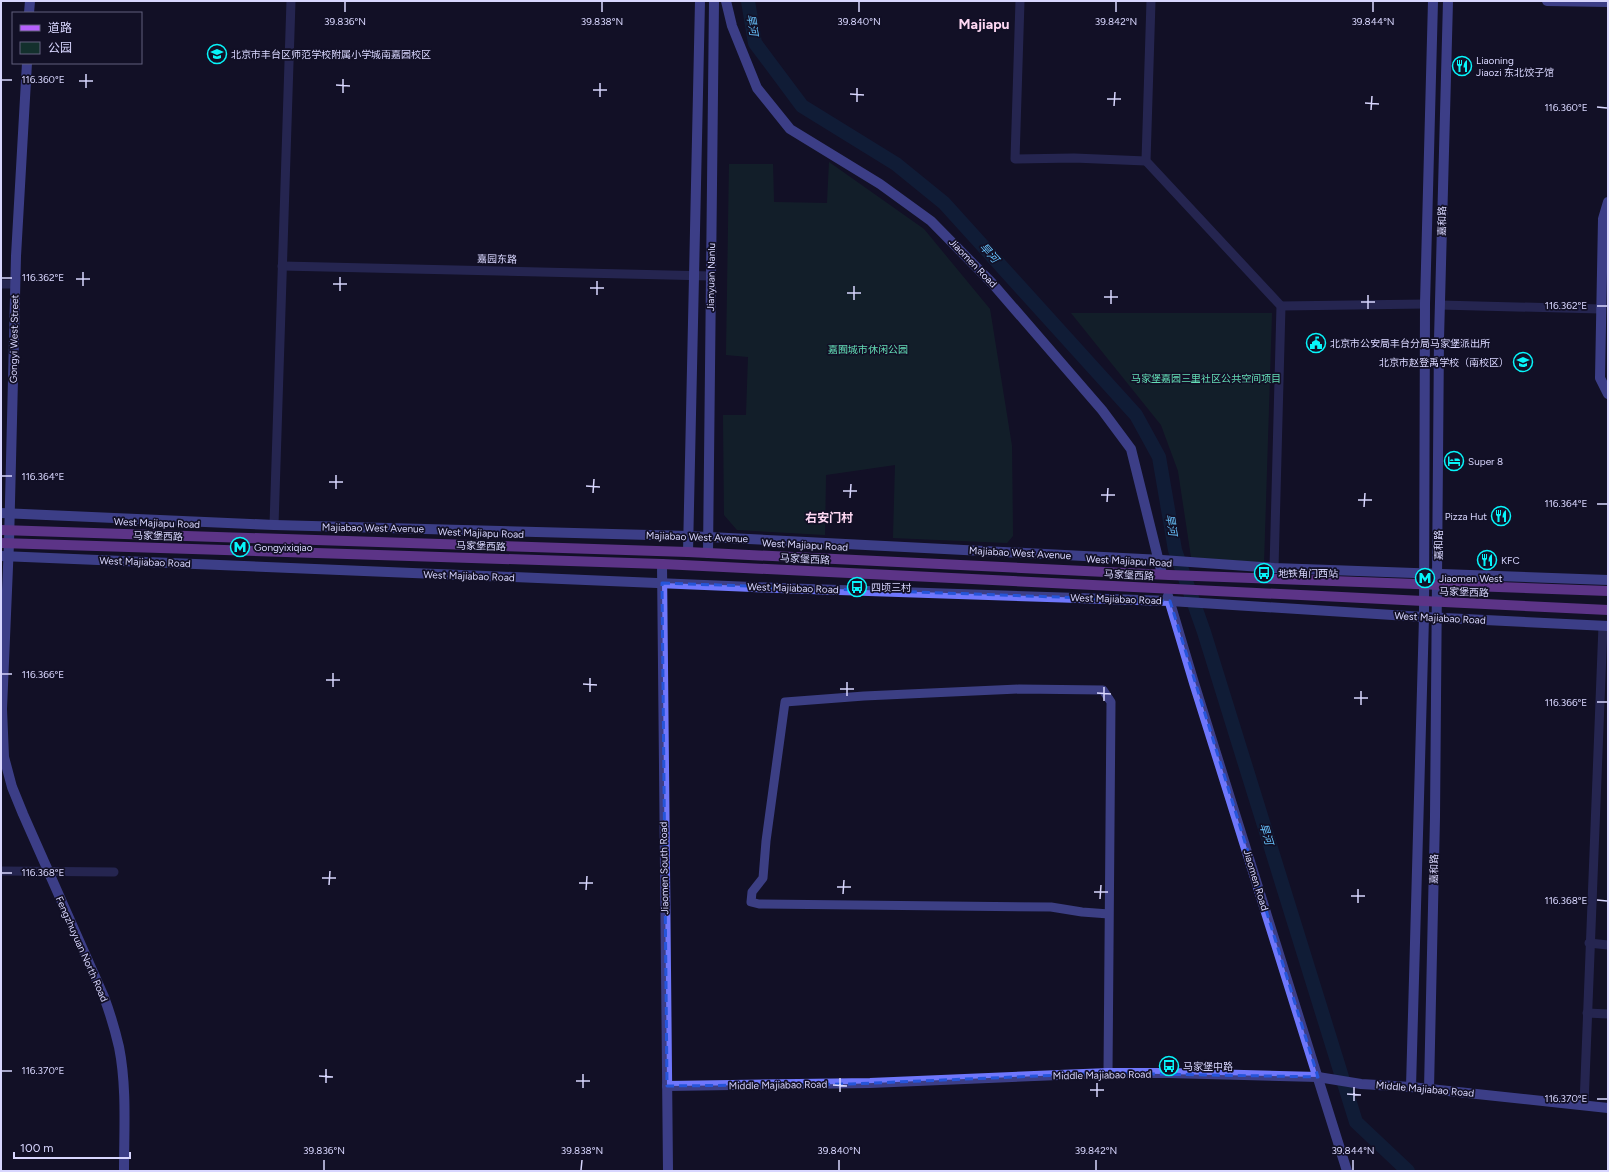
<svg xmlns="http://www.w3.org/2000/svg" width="1609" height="1172" font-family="Figtree,'Noto Sans SC',sans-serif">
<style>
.green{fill:#13302d}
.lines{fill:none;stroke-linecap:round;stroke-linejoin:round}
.river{stroke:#0f2a4b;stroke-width:14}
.street{stroke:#3c3f84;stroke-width:9}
.secondary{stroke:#6f77fc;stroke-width:10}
.primary{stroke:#b560fc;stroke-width:10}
.marked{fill:none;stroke:#2655da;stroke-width:3;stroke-dasharray:8 5;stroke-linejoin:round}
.ticks{fill:none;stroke:#d8d6fe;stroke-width:1.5}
.labels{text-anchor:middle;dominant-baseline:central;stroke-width:3.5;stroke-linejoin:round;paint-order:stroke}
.poi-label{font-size:10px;fill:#d8d6fe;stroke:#121026;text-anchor:start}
.street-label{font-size:10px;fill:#d8d6fe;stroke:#121026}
.park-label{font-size:10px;fill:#63ddb5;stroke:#121026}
.water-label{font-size:11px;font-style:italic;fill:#67c2fc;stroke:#121026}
.quarter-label{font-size:12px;font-weight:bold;fill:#fed8f3;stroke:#121026}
.district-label{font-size:14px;font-weight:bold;fill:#fed8f3;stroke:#121026}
.ticks-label{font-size:10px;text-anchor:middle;fill:#d8d6fe;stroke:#121026;stroke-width:3.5;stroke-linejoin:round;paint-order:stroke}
</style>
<rect width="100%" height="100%" fill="#121026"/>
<g class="green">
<path d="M829 162 924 229 990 309 1012 446 1013 536 1007 543 893 538 895 465 826 475 825 535 737 530 724 515 723 415H746L748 357 726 355 729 164H773L774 202 827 203Z"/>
<path d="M1071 313H1272L1264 563 1191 557 1178 471 1161 425Z"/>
</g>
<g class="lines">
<path class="river" d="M748 1 755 43 802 106 896 164 944 203 1136 415 1159 457 1175 550 1204 632 1356 1122 1408 1171"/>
<g class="street">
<path d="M1020 1 1015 159 1074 158 1146 161"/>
<path d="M1151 1 1146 161 1281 306 1274 568"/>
<path d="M282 266 711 276"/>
<path d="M1 284H15"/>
<path d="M1440 305 1601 309"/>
<path d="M1281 306 1425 304"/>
<path d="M274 525 291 1"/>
<path d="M1 871 114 872"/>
<path d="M1589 943 1608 945"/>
<path d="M1587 1013 1608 1014"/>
<path d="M1108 1073 1111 702 1103 690 1019 689 864 696 785 702 766 841 763 878 752 892 751 902 759 904 1051 907 1082 912 1109 914"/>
<path d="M1584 1105 1603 626"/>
</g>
<g class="secondary">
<path d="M726 1 732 26 757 88 790 129 880 184 931 221 992 283 1102 410 1131 449 1162 574"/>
<path d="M1547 1 1608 2"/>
<path d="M29 13 30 1"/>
<path d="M27 63 16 256 9 543 2 709 4 757 12 787 23 814 104 997C110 1013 115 1030 119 1047 127 1087 124 1130 124 1171"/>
<path d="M1608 202 1603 219 1600 378 1608 394"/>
<path d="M1 513 274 525 688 536 1162 560 1274 568 1608 580"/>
<path d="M688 552 700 1"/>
<path d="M708 553 714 1"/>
<path d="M1 556 779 588 1170 601 1424 617 1608 626"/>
<path d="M662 564 668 1171"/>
<path d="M1168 596 1194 683 1347 1171"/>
<path d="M667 1086 870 1083 1108 1073H1169L1318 1077 1361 1084 1411 1087 1608 1108"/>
<path d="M1411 1087 1424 617 1425 304 1433 1"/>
<path d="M1429 1089 1435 817 1439 339 1448 1"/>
</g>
<g class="primary">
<path d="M1 530 688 552 1169 575 1608 591"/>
<path d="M1 543 662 564 1608 610"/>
</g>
</g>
<path d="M0 0H1609V1172H0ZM662 583 1170 601 1318 1077 1108 1073 850 1084 667 1086Z" fill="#121026" fill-opacity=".55" fill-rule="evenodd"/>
<path class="marked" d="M662 583 1170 601 1318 1077 1108 1073 850 1084 667 1086Z"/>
<path class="ticks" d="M345 12V2M602 12V2M859 12V2M1116 12V2M1373 12V2M2 80H12M79 81H93M336 85 350 86M86 88V74M593 90H607M343 93V79M850 94 864 95M600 97V83M1107 99H1121M857 102V88M1365 103 1379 104M1114 106 1115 92M1597 107 1607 108M1371 110 1372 96M2 278H12M76 279H90M333 284H347M83 286V272M590 288H604M340 291V277M847 293H861M597 295V281M1104 297H1118M854 300V286M1361 302H1375M1111 304V290M1597 306H1607M1368 309V295M2 476H12M329 482H343M586 486 600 487M336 489V475M843 491H857M593 493 594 479M1101 495H1115M850 498 851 484M1358 500H1372M1107 502 1108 488M1597 504H1607M1364 507 1365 493M2 674H12M326 680H340M583 684 597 685M333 687V673M840 689H854M590 692V678M1097 693 1111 694M847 696V682M1354 698H1368M1104 701V687M1597 702H1607M1361 705V691M2 873H12M322 878H336M579 883H593M329 885 330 871M837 887H851M586 890 587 876M1094 892H1108M843 894 844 880M1351 896H1365M1100 899 1101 885M1597 900 1607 901M1358 903V889M2 1071H12M319 1076 333 1077M576 1081H590M326 1083V1069M833 1085 847 1086M583 1088V1074M1090 1090H1104M840 1092V1078M1347 1094 1361 1095M1097 1097V1083M1597 1099H1607M1354 1101V1087M324 1170V1160M581 1170 582 1160M839 1170V1160M1096 1170V1160M1353 1170V1160"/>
<defs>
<symbol id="school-ring" viewBox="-11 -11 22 22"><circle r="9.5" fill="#121026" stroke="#07f5fa" stroke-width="1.5"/><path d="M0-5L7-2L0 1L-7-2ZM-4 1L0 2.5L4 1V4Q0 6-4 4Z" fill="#07f5fa"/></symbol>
<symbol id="restaurant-ring" viewBox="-11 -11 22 22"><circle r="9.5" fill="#121026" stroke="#07f5fa" stroke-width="1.5"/><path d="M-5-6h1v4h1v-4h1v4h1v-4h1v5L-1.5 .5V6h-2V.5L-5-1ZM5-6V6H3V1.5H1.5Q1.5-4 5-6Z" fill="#07f5fa"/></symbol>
<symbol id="civic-ring" viewBox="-11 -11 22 22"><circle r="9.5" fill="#121026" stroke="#07f5fa" stroke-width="1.5"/><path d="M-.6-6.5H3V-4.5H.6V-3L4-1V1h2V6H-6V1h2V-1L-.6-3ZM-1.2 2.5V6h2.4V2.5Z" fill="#07f5fa"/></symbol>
<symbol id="hotel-ring" viewBox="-11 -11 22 22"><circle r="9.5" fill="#121026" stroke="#07f5fa" stroke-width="1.5"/><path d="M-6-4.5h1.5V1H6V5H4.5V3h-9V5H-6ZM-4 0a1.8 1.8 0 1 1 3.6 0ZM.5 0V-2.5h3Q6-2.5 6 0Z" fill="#07f5fa"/></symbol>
<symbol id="metro-ring" viewBox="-11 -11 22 22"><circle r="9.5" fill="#121026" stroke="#07f5fa" stroke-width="1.5"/><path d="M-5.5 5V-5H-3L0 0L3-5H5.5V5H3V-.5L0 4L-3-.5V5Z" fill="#07f5fa"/></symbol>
<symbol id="bus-ring" viewBox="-11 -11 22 22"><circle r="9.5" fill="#121026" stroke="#07f5fa" stroke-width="1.5"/><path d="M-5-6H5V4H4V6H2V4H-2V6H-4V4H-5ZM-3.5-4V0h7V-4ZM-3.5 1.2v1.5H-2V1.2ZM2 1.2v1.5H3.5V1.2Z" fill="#07f5fa"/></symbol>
</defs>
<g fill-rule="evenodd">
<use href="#school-ring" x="206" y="43" width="22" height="22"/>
<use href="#restaurant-ring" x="1451" y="55" width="22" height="22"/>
<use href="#civic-ring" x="1305" y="332" width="22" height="22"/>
<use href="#school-ring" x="1512" y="351" width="22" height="22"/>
<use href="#hotel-ring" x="1443" y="450" width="22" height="22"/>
<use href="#restaurant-ring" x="1490" y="505" width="22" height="22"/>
<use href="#metro-ring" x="229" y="536" width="22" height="22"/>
<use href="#restaurant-ring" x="1476" y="549" width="22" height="22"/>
<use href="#bus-ring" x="1253" y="562" width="22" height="22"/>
<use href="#metro-ring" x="1414" y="567" width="22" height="22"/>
<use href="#bus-ring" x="846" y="576" width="22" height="22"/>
<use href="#bus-ring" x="1158" y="1055" width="22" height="22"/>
</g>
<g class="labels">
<g class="poi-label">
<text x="231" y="54">北京市丰台区师范学校附属小学城南嘉园校区</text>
<text x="1476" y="60">Liaoning<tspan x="1476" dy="12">Jiaozi 东北饺子馆</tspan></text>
<text x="1330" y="343">北京市公安局丰台分局马家堡派出所</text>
<text x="1509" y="362" text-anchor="end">北京市赵登禹学校（南校区）</text>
<text x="1468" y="461">Super 8</text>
<text x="1487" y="516" text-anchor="end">Pizza Hut</text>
<text x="254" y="547">Gongyixiqiao</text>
<text x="1501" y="560">KFC</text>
<text x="1278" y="573">地铁角门西站</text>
<text x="1439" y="578">Jiaomen West</text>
<text x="871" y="587">四顷三村</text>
<text x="1183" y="1066">马家堡中路</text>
</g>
<g class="street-label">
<text transform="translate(1442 221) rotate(-89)">嘉和路</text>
<text transform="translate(497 259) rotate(1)">嘉园东路</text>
<text transform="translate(973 263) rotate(46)">Jiaomen Road</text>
<text transform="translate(711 277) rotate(-89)">Jianyuan Nanlu</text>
<text transform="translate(14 339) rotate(-89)">Gongyi West Street</text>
<text transform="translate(157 523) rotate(2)">West Majiapu Road</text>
<text transform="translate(373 528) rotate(1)">Majiabao West Avenue</text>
<text transform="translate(481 533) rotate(2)">West Majiapu Road</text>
<text transform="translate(158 536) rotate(2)">马家堡西路</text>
<text transform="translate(697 537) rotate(2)">Majiabao West Avenue</text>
<text transform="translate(805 545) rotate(3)">West Majiapu Road</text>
<text transform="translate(1438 545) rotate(-90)">嘉和路</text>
<text transform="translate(481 546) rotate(2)">马家堡西路</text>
<text transform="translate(1020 553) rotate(3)">Majiabao West Avenue</text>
<text transform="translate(805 559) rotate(3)">马家堡西路</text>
<text transform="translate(1129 561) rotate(3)">West Majiapu Road</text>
<text transform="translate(145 562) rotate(2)">West Majiabao Road</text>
<text transform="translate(1129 575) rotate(3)">马家堡西路</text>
<text transform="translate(469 576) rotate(2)">West Majiabao Road</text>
<text transform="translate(793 588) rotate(2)">West Majiabao Road</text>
<text transform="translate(1464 592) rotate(2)">马家堡西路</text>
<text transform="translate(1116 599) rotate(2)">West Majiabao Road</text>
<text transform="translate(1440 618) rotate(3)">West Majiabao Road</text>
<text transform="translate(664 868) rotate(-91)">Jiaomen South Road</text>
<text transform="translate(1434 869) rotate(-89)">嘉和路</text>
<text transform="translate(1256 880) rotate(73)">Jiaomen Road</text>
<text transform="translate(82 949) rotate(66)">Fengzhuyuan North Road</text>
<text transform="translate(1102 1075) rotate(-1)">Middle Majiabao Road</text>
<text transform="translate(778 1085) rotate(-1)">Middle Majiabao Road</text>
<text transform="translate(1425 1089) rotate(5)">Middle Majiabao Road</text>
</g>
<g class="park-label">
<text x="868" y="349">嘉囿城市休闲公园</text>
<text x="1206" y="378">马家堡嘉园三里社区公共空间项目</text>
</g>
<g class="water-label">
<text transform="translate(752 25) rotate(80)">旱河</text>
<text transform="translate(989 253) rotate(48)">旱河</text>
<text transform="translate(1171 525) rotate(80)">旱河</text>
<text transform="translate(1266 834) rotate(73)">旱河</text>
</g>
<g class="quarter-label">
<text x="829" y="518">右安门村</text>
</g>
<g class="district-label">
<text x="984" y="24">Majiapu</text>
</g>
</g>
<g class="ticks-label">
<text x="345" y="25">39.836°N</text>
<text x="602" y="25">39.838°N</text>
<text x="859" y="25">39.840°N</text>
<text x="1116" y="25">39.842°N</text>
<text x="1373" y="25">39.844°N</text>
<text x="43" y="83">116.360°E</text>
<text x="1566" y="111">116.360°E</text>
<text x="43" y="281">116.362°E</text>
<text x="1566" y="309">116.362°E</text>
<text x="43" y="480">116.364°E</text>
<text x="1566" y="507">116.364°E</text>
<text x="43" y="678">116.366°E</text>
<text x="1566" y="706">116.366°E</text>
<text x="43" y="876">116.368°E</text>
<text x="1566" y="904">116.368°E</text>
<text x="43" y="1074">116.370°E</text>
<text x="1566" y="1102">116.370°E</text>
<text x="324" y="1154">39.836°N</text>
<text x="582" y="1154">39.838°N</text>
<text x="839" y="1154">39.840°N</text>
<text x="1096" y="1154">39.842°N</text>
<text x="1353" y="1154">39.844°N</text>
</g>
<rect width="1609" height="1172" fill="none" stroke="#d8d6fe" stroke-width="4"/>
<rect x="12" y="12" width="130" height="52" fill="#121026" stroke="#615f7c"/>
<rect x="20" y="25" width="20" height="6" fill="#b560fc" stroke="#615f7c"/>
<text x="48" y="32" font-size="12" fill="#d8d6fe">道路</text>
<rect x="20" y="42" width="20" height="12" fill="#13302d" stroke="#615f7c"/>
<text x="48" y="52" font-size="12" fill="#d8d6fe">公园</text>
<path d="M14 1152v6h116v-6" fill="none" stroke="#d8d6fe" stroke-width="2"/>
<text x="20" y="1152" font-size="12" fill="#d8d6fe" stroke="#121026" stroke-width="3" paint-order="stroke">100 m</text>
</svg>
